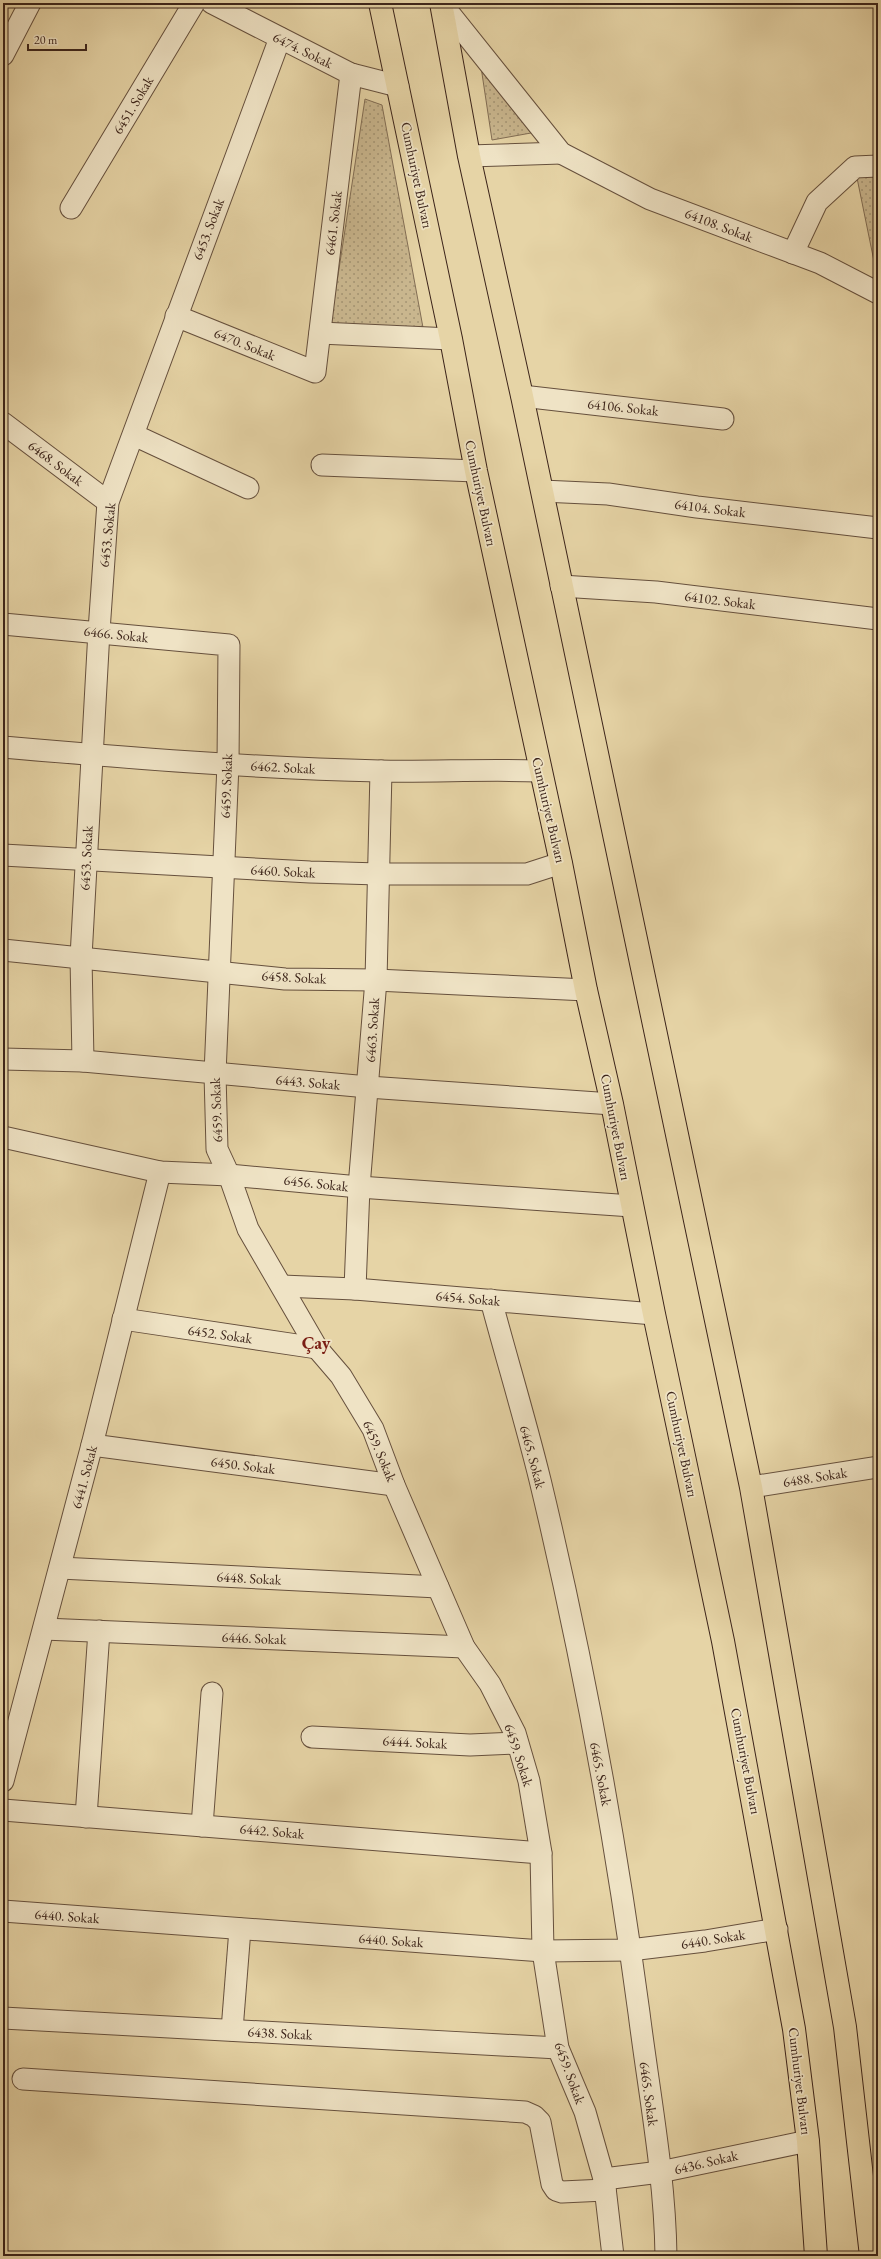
<svg xmlns="http://www.w3.org/2000/svg" width="881" height="2259" font-family="'EB Garamond',serif">
<style>
.grass{fill:url(#grass-dots);stroke:#826d54}
.lines{fill:none;stroke-linecap:round;stroke-linejoin:round}
.minor-casing{stroke:#66503d;stroke-width:23}
.highway-casing{stroke:#3c241a;stroke-width:24}
.minor{stroke:#efe3c5;stroke-width:21}
.highway{stroke:#e6d4a6;stroke-width:22}
.labels{text-anchor:middle;dominant-baseline:central;stroke-width:3.5;stroke-linejoin:round;paint-order:stroke}
.street-label{font-size:14px;fill:#3c241a;stroke:#efe3c5}
.district-label{font-size:18px;font-weight:bold;fill:#7a1f14;stroke:#efe3c5}
</style>
<defs>
<pattern id="grass-dots" width="8" height="8" patternUnits="userSpaceOnUse"><rect width="8" height="8" fill="#c9b68e"/><path d="M2 2h.1M6 6h.1" fill="none" stroke="#a49473" stroke-width="1.8" stroke-linecap="round"/></pattern>
</defs>
<rect width="100%" height="100%" fill="#e6d4a6"/>
<filter id="stains"><feTurbulence type="fractalNoise" baseFrequency=".005" numOctaves="4"/><feColorMatrix values="0 0 0 0 .2 0 0 0 0 .09 0 0 0 0 .02 0 0 0 .5 -.17"/></filter>
<radialGradient id="worn" r=".72"><stop offset=".6" stop-color="#630" stop-opacity="0"/><stop offset="1" stop-color="#630" stop-opacity=".3"/></radialGradient>
<g class="grass">
<path d="M481 67 531 133 492 140Z"/>
<path d="M365 99 382 105 424 333 330 328Z"/>
<path d="M856 173H878V272L876 271Z"/>
</g>
<g class="lines">
<defs>
<g id="minor">
<path d="M212 3 351 74 398 86"/>
<path d="M441 3 561 153 650 199 820 263 878 293"/>
<path d="M3 55 30 3"/>
<path d="M469 156 561 153"/>
<path d="M71 208 194 3"/>
<path d="M793 253 817 202 855 167 878 166"/>
<path d="M176 316 315 372 351 74"/>
<path d="M320 333 451 339"/>
<path d="M522 396 723 419"/>
<path d="M3 423 108 502"/>
<path d="M134 435 248 488"/>
<path d="M322 465 476 471"/>
<path d="M542 491 608 494 697 507 878 528"/>
<path d="M561 586 656 592 878 619"/>
<path d="M3 624 229 645 228 764 215 1074 217 1149 229 1175 248 1229 317 1348 341 1376 373 1429 394 1485 464 1647 490 1684 515 1733 529 1781 541 1853 543 1951 558 2048 585 2112 604 2179 613 2256"/>
<path d="M3 747C129 758 254 768 380 771 433 772 487 769 540 771"/>
<path d="M3 855 310 872 379 874H527L561 863"/>
<path d="M3 950 285 979 376 980 586 990"/>
<path d="M3 1059 83 1061 368 1087 612 1104"/>
<path d="M83 1061 81 957 99 631 108 502 280 38"/>
<path d="M3 1137 160 1172 229 1175 359 1187 632 1206"/>
<path d="M282 1286 355 1289 654 1314"/>
<path d="M355 1289 359 1187 376 980 381 771"/>
<path d="M491 1300C507 1360 525 1419 540 1480 582 1655 615 1834 639 2013 649 2093 665 2175 666 2256"/>
<path d="M123 1319 317 1348"/>
<path d="M92 1445 394 1485"/>
<path d="M751 1487 878 1467"/>
<path d="M60 1568 438 1587"/>
<path d="M44 1629 464 1647"/>
<path d="M312 1737 470 1745 517 1743"/>
<path d="M3 1781 92 1445 160 1172"/>
<path d="M3 1810 541 1853"/>
<path d="M86 1817 99 1631"/>
<path d="M202 1826 212 1693"/>
<path d="M3 1911 543 1951 630 1950 705 1941 777 1929"/>
<path d="M3 2018 558 2048"/>
<path d="M232 2030 240 1929"/>
<path d="M23 2079 525 2112 534 2116 540 2122 552 2184 556 2190 562 2192 605 2190"/>
<path d="M604 2179 660 2172 808 2141"/>
</g>
<g id="highway">
<path d="M380 3 451 339 476 471 561 863 586 990 612 1104 654 1314 723 1641 794 2029 808 2141 816 2256"/>
<path d="M441 3 469 156 522 396 751 1487 845 2027 871 2256"/>
</g>
</defs>
<use href="#minor" class="minor-casing"/>
<use href="#highway" class="highway-casing"/>
<use href="#minor" class="minor"/>
<use href="#highway" class="highway"/>
</g>
<g class="labels">
<g class="street-label">
<text transform="translate(303 50) rotate(26)">6474. Sokak</text>
<text transform="translate(133 105) rotate(-59)">6451. Sokak</text>
<text transform="translate(417 175) rotate(78)">Cumhuriyet Bulvarı</text>
<text transform="translate(333 223) rotate(-83)">6461. Sokak</text>
<text transform="translate(719 225) rotate(21)">64108. Sokak</text>
<text transform="translate(208 229) rotate(-69)">6453. Sokak</text>
<text transform="translate(245 344) rotate(22)">6470. Sokak</text>
<text transform="translate(623 407) rotate(6)">64106. Sokak</text>
<text transform="translate(56 463) rotate(37)">6468. Sokak</text>
<text transform="translate(481 493) rotate(78)">Cumhuriyet Bulvarı</text>
<text transform="translate(710 508) rotate(7)">64104. Sokak</text>
<text transform="translate(107 535) rotate(-84)">6453. Sokak</text>
<text transform="translate(720 600) rotate(7)">64102. Sokak</text>
<text transform="translate(116 634) rotate(6)">6466. Sokak</text>
<text transform="translate(283 767) rotate(3)">6462. Sokak</text>
<text transform="translate(226 786) rotate(-88)">6459. Sokak</text>
<text transform="translate(549 810) rotate(77)">Cumhuriyet Bulvarı</text>
<text transform="translate(86 858) rotate(-87)">6453. Sokak</text>
<text transform="translate(283 871) rotate(3)">6460. Sokak</text>
<text transform="translate(294 977) rotate(3)">6458. Sokak</text>
<text transform="translate(372 1030) rotate(-86)">6463. Sokak</text>
<text transform="translate(308 1082) rotate(5)">6443. Sokak</text>
<text transform="translate(216 1110) rotate(-92)">6459. Sokak</text>
<text transform="translate(616 1127) rotate(79)">Cumhuriyet Bulvarı</text>
<text transform="translate(316 1183) rotate(6)">6456. Sokak</text>
<text transform="translate(468 1298) rotate(5)">6454. Sokak</text>
<text transform="translate(220 1334) rotate(8)">6452. Sokak</text>
<text transform="translate(682 1444) rotate(78)">Cumhuriyet Bulvarı</text>
<text transform="translate(380 1451) rotate(67)">6459. Sokak</text>
<text transform="translate(533 1457) rotate(75)">6465. Sokak</text>
<text transform="translate(243 1465) rotate(7)">6450. Sokak</text>
<text transform="translate(84 1477) rotate(-75)">6441. Sokak</text>
<text transform="translate(815 1477) rotate(-9)">6488. Sokak</text>
<text transform="translate(249 1578) rotate(3)">6448. Sokak</text>
<text transform="translate(254 1638) rotate(2)">6446. Sokak</text>
<text transform="translate(415 1742) rotate(3)">6444. Sokak</text>
<text transform="translate(519 1755) rotate(72)">6459. Sokak</text>
<text transform="translate(746 1761) rotate(79)">Cumhuriyet Bulvarı</text>
<text transform="translate(601 1774) rotate(79)">6465. Sokak</text>
<text transform="translate(272 1831) rotate(5)">6442. Sokak</text>
<text transform="translate(67 1916) rotate(4)">6440. Sokak</text>
<text transform="translate(713 1939) rotate(-9)">6440. Sokak</text>
<text transform="translate(391 1940) rotate(4)">6440. Sokak</text>
<text transform="translate(280 2033) rotate(3)">6438. Sokak</text>
<text transform="translate(570 2073) rotate(70)">6459. Sokak</text>
<text transform="translate(800 2081) rotate(83)">Cumhuriyet Bulvarı</text>
<text transform="translate(649 2094) rotate(82)">6465. Sokak</text>
<text transform="translate(706 2162) rotate(-13)">6436. Sokak</text>
</g>
<g class="district-label">
<text x="316" y="1342">Çay</text>
</g>
</g>
<rect width="881" height="2259" fill="none" stroke="#e6d4a6" stroke-width="16"/>
<rect x="4" y="4" width="873" height="2251" fill="none" stroke="#3c241a" stroke-width="2"/>
<rect x="8" y="8" width="865" height="2243" fill="none" stroke="#3c241a"/>
<path d="M28 44v6h58v-6" fill="none" stroke="#3c241a" stroke-width="2"/>
<text x="34" y="44" font-size="12" fill="#3c241a" stroke="#efe3c5" stroke-width="3" paint-order="stroke">20 m</text>
<rect width="100%" height="100%" filter="url(#stains)"/>
<rect width="100%" height="100%" fill="url(#worn)"/>
</svg>
